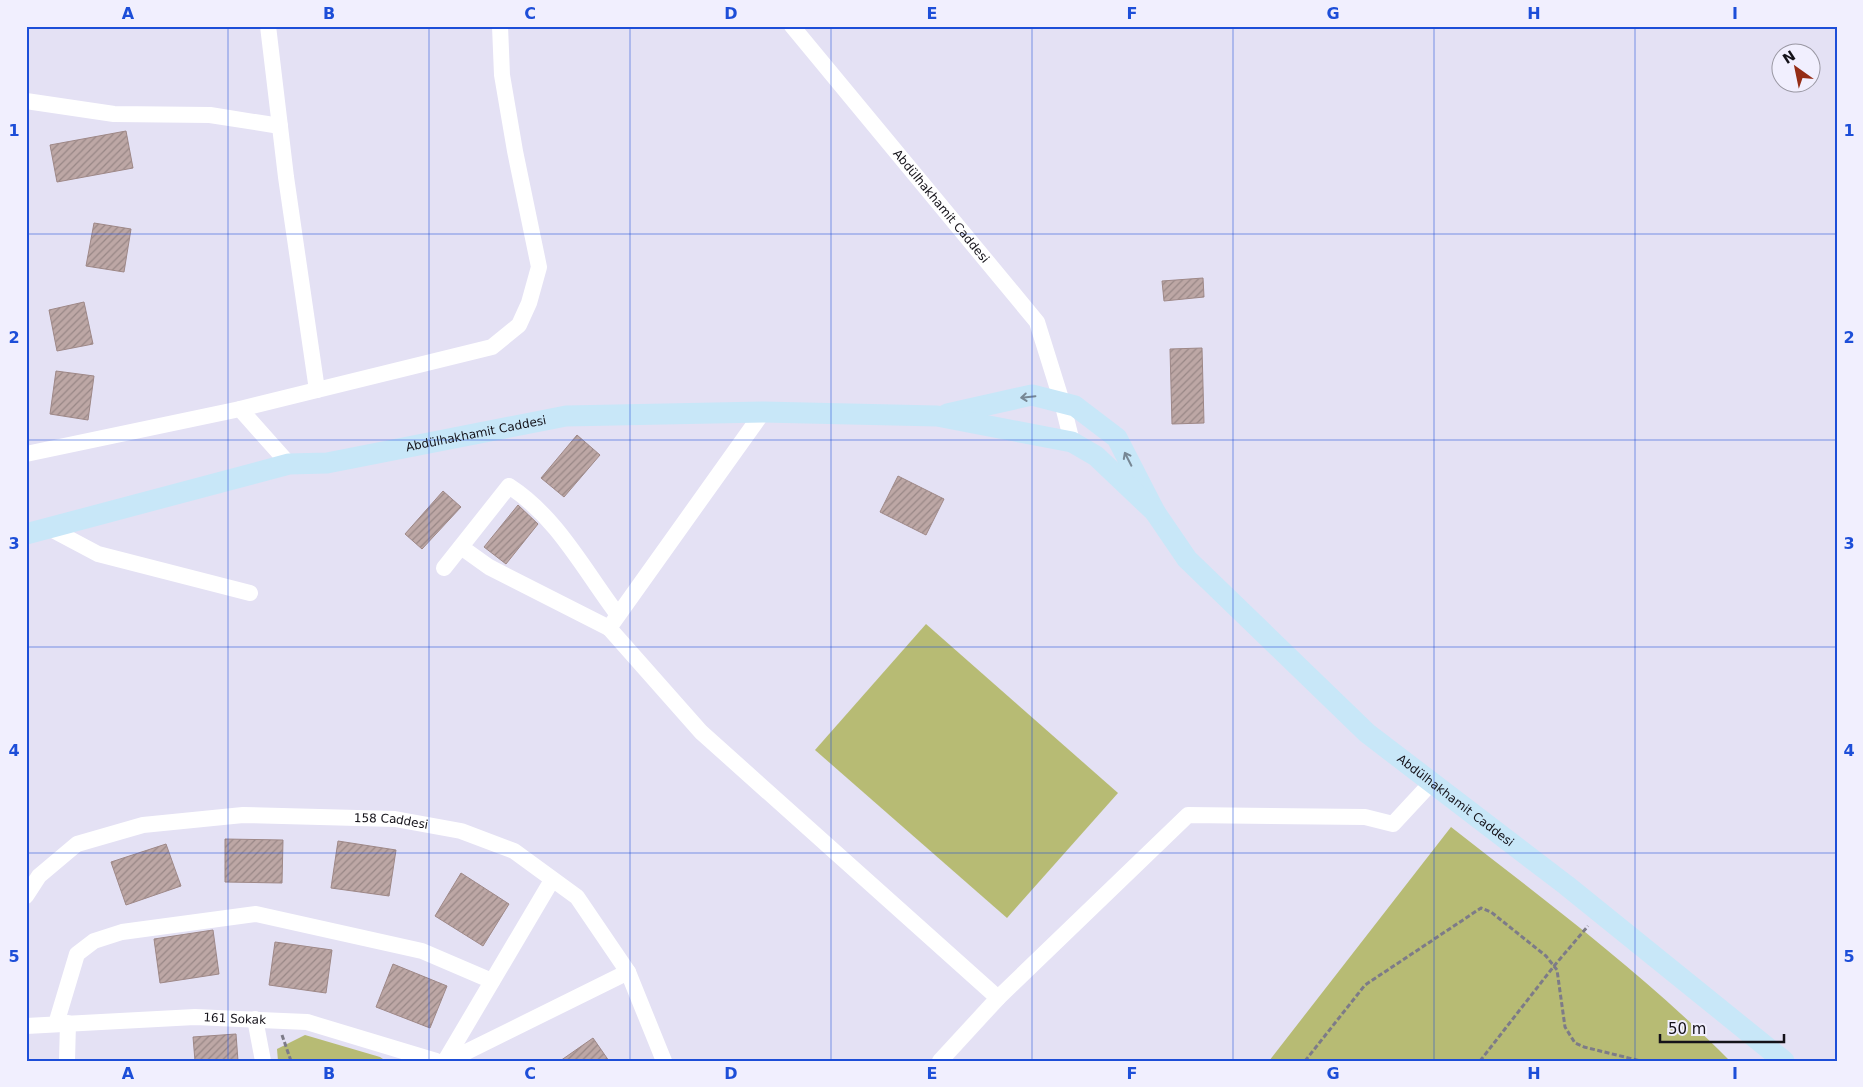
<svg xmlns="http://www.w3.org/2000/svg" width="1863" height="1087" font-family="'DejaVu Sans',sans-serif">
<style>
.park{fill:#b7bb74}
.building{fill:url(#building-hatch);stroke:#9e8887}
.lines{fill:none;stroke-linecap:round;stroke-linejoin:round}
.path{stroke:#7d7b88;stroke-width:3;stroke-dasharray:5 2.5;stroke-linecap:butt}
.minor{stroke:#fff;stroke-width:16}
.major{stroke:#c8e7f8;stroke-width:21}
.oneway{stroke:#778794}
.grid{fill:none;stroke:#1d4ed8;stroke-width:1;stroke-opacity:0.55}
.labels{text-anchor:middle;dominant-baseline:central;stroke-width:5;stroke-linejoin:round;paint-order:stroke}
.street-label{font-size:12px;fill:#141219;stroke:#f1effe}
.neatline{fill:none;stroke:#1d4ed8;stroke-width:2}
.grid-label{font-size:16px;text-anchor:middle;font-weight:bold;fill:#1d4ed8}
</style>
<defs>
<pattern id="building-hatch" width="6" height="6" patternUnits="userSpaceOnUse" patternTransform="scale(1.25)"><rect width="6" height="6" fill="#bda7a5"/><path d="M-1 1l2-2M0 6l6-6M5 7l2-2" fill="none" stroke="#988786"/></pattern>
</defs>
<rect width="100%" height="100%" fill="#e4e1f4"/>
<g class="park">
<path d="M926 624 1118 793 1007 918 815 750Z"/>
<path d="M1451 827C1547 902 1644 974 1730 1061H1269Z"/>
<path d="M305 1035 380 1057 386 1061H278L277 1049Z"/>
</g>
<g class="building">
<path d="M126 131 133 168 57 182 50 145Z"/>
<path d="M94 223 131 229 124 272 86 266Z"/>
<path d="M1203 278 1204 297 1164 301 1162 281Z"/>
<path d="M84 302 93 344 57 351 49 310Z"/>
<path d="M1202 348 1204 423 1172 424 1170 349Z"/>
<path d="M56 371 94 376 88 420 50 414Z"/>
<path d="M577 435 600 455 564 497 541 478Z"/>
<path d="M898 476 944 499 926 535 880 512Z"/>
<path d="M443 491 461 507 422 549 405 534Z"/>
<path d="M518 505 538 524 506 564 484 547Z"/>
<path d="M225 839 283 840 282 883 225 882Z"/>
<path d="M338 841 396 850 389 896 331 888Z"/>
<path d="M166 844 181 886 126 905 111 862Z"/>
<path d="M461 873 509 904 483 946 435 916Z"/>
<path d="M213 930 219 974 160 983 154 939Z"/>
<path d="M275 942 332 950 326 993 269 985Z"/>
<path d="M393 964 447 986 430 1028 376 1007Z"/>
<path d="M236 1034 238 1061H195L193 1037Z"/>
<path d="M593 1038 609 1061H560Z"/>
</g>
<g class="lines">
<g class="path">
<path d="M282 1035 291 1061"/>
<path d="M1305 1061 1365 985 1481 908 1491 912 1546 956 1557 970 1565 1027 1575 1043 1584 1047 1641 1061"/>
<path d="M1480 1061 1554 966 1588 926"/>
</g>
<g class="minor">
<path id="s1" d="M792 26 1037 322 1062 402 1072 442"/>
<path d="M26 101 114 114 210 115 280 126"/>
<path d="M317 390 492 347 519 325 529 303 539 267 515 151 502 75 500 26"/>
<path d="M240 409 317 390 286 177 268 26"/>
<path d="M763 412 609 628 701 732 998 998 1188 815 1365 817 1393 824 1432 782"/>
<path d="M26 454 240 409 289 464"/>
<path d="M49 528 98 554 250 593"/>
<path d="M461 547 489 567 609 628"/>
<path d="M444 568 509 486C557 517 584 570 618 615"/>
<path id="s2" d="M26 896 39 876 77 844 143 825 243 815 395 819 461 831 514 851 577 897 628 972 664 1061"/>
<path d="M255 1019 263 1061"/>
<path d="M56 1024 77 954 94 941 122 932 256 914 422 951 492 981"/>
<path id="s3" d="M26 1026 195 1017 307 1022 436 1061"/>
<path d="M67 1061 68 1023"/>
<path d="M445 1061 552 880"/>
<path d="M448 1061 628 972"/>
<path d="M940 1061 998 998"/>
</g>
<g class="major">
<path id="s4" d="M947 414 1032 395 1075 406 1117 438 1155 512 1187 559 1367 733 1566 885 1784 1061"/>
<path id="s5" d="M26 534 289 464 327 463 566 416 763 412 937 416 1072 442 1096 456 1155 512"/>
</g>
</g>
<defs><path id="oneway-shaft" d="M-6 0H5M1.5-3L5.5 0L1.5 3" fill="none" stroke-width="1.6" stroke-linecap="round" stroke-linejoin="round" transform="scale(1.25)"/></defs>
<g class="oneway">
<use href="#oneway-shaft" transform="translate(1028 397) rotate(174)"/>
<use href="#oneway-shaft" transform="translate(1128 459) rotate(-117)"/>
</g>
<path class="grid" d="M228 26V1061M429 26V1061M630 26V1061M831 26V1061M1032 26V1061M1233 26V1061M1434 26V1061M1635 26V1061M26 234H1837M26 440H1837M26 647H1837M26 853H1837"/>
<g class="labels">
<g class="street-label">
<text stroke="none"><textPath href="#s1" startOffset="234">Abdülhakhamit Caddesi</textPath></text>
<text stroke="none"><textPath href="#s5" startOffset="462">Abdülhakhamit Caddesi</textPath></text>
<text stroke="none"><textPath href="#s4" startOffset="686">Abdülhakhamit Caddesi</textPath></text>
<text stroke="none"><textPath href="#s2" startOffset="391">158 Caddesi</textPath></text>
<text stroke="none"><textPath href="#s3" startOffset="209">161 Sokak</textPath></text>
</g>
</g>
<rect width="1863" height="1087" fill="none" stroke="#f1effe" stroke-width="55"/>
<g transform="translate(1796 68) rotate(327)"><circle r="24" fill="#f1effe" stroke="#9997a2"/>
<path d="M0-4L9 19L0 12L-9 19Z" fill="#952d16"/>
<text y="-8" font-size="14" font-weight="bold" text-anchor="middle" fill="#141219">N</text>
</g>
<path d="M1660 1034v8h124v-8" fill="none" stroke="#141219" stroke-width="2.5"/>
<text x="1668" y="1034" font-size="15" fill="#141219" stroke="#f1effe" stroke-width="4" paint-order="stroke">50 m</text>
<rect x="28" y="28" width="1808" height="1032" class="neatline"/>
<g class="grid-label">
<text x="128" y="19">A</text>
<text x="329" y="19">B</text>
<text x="530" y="19">C</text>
<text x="731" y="19">D</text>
<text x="932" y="19">E</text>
<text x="1132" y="19">F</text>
<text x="1333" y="19">G</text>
<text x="1534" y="19">H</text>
<text x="1735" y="19">I</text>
<text x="14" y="136">1</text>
<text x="1849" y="136">1</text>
<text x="14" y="343">2</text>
<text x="1849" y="343">2</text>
<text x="14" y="549">3</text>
<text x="1849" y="549">3</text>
<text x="14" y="756">4</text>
<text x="1849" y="756">4</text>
<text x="14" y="962">5</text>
<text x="1849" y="962">5</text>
<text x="128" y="1079">A</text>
<text x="329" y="1079">B</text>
<text x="530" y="1079">C</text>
<text x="731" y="1079">D</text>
<text x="932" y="1079">E</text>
<text x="1132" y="1079">F</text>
<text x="1333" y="1079">G</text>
<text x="1534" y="1079">H</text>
<text x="1735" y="1079">I</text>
</g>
</svg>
